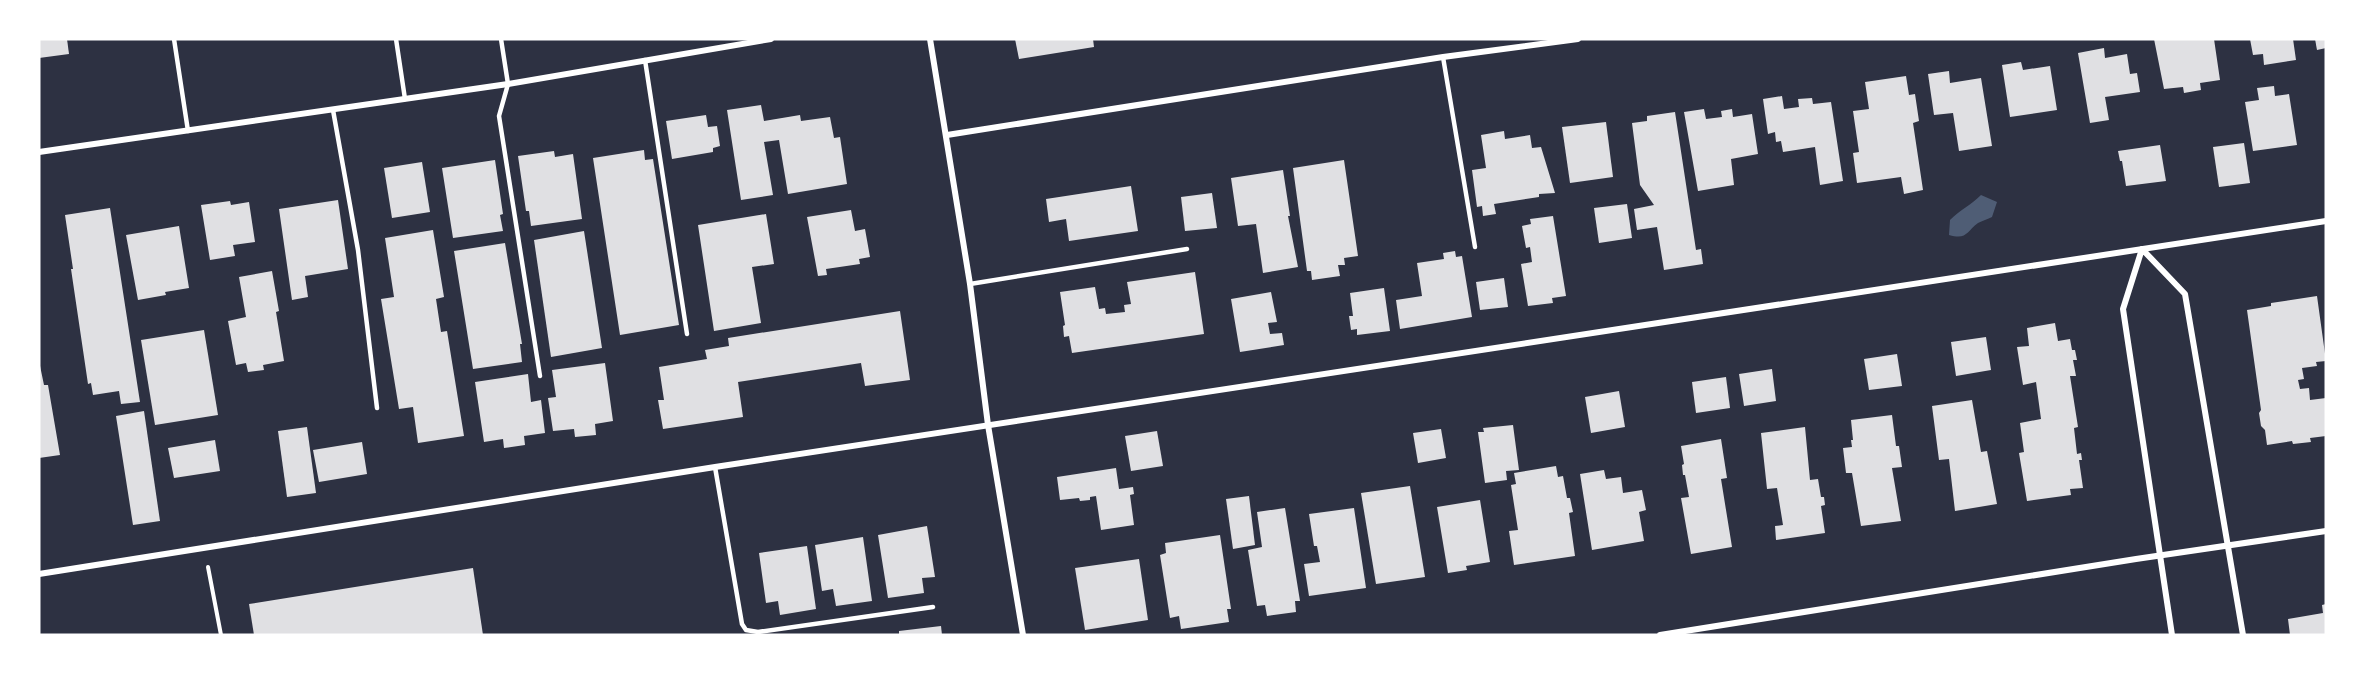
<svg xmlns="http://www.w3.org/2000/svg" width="2365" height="674" font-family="'Space Grotesk',sans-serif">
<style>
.water{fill:#4f5d75}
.building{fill:#e0e0e3}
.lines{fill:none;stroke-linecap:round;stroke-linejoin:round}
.path{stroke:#fff;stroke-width:4}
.service{stroke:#fff;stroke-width:4.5}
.minor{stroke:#fff;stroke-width:6}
</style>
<rect width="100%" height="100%" fill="#2d3142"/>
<path class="water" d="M1981 195 1997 202 1992 217C1988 219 1982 221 1978 223 1966 232 1967 240 1949 235L1950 220C1960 210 1971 205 1981 195Z"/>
<g class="building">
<path d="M39 39H67L69 54 39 58Z"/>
<path d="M1015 39H1093L1094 47 1019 59Z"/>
<path d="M2154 39H2214L2220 80 2200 83 2201 90 2184 93 2183 87 2164 89Z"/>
<path d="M2250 39H2293L2296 60 2264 65 2263 54 2253 55Z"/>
<path d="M2315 39H2326V48L2317 50Z"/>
<path d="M2104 48 2105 58 2127 54 2130 74 2137 73 2140 92 2105 97 2109 120 2090 123 2078 53Z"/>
<path d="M2021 62 2023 70 2050 66 2057 110 2010 117 2002 65Z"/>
<path d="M1949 71 1950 83 1981 78 1992 146 1959 151 1953 113 1934 115 1928 74Z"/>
<path d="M1906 76 1909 95 1915 94 1919 121 1913 123 1923 190 1904 194 1901 177 1857 183 1853 153 1859 152 1853 111 1869 109 1865 82Z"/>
<path d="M2274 86 2275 96 2289 94 2297 145 2253 151 2245 102 2259 100 2257 88Z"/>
<path d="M1782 96 1784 109 1799 107 1798 99 1812 98 1813 104 1831 102 1843 181 1820 185 1815 147 1783 152 1781 141 1776 142 1775 132 1768 134 1763 99Z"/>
<path d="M761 105 764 121 800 115 801 121 830 117 834 138 840 137 847 184 788 194 779 140 764 142 773 195 741 200 727 110Z"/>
<path d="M1704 109 1706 119 1722 117 1721 111 1732 109 1733 117 1752 114 1758 154 1731 159 1734 185 1698 191 1684 112Z"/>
<path d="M1675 112 1696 250 1701 249 1703 264 1664 270 1657 227 1637 230 1634 209 1654 205 1640 185 1632 123 1647 121V116Z"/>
<path d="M706 115 708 127 717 126 720 146 713 148V152L672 159 666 121Z"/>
<path d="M1606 122 1613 177 1570 183 1562 127Z"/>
<path d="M1504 131 1505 139 1530 135 1532 148 1541 147 1555 193 1539 194V197L1494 204 1496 214 1483 216 1482 206 1477 207 1472 170 1486 168 1481 135Z"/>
<path d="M2244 143 2250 183 2219 187 2213 147Z"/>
<path d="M2160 145 2166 181 2126 186 2122 161H2120L2118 151Z"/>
<path d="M644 150 645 160 653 159 679 325 620 335 593 158Z"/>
<path d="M554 151 555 157 573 154 582 219 531 226 529 211H526L518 156Z"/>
<path d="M495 160 503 214 500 215 503 231 453 238 442 168Z"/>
<path d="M1344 160 1358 256 1344 258 1345 265H1338L1340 276 1312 280 1311 271H1307L1293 168Z"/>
<path d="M422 162 430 212 392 218 384 168Z"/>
<path d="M1283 170 1290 216H1288L1298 267 1263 273 1256 224 1238 226 1231 178Z"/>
<path d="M1131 186 1138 231 1069 241 1066 219 1049 222 1046 199Z"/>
<path d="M1212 193 1217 228 1185 231 1181 197Z"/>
<path d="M338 200 348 269 305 276 308 297 292 300 279 209Z"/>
<path d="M230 201 231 205 249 202 255 242 233 245 235 256 210 260 201 205Z"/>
<path d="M1627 204 1632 238 1599 243 1594 208Z"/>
<path d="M110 208 140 402 121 404 119 391 93 395 91 383 88 384 71 269H73L65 215Z"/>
<path d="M851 210 855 231 865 229 870 257 859 259 860 264 826 269 827 275 818 276 807 217Z"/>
<path d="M766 214 774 264 752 267 761 323 714 331 698 225Z"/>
<path d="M1553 216 1566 296 1552 298 1553 303 1528 306 1521 264 1532 262 1530 247 1526 248 1522 226 1531 224 1530 219Z"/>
<path d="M179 226 189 288 165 292 166 295 138 300 126 235Z"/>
<path d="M433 230 444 297 436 299 441 332 447 331 464 436 418 443 413 407 399 409 381 299 394 297 385 238Z"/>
<path d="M584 231 602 348 551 357 534 240Z"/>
<path d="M505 243 522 344H520L522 362 473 369 454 251Z"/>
<path d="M1455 251 1456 257 1462 256 1472 317 1400 329 1396 300 1422 296 1417 263 1444 259 1443 253Z"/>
<path d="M272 271 279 311 276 312 284 361 263 365 264 370 248 372 246 363 236 365 228 321 246 317 239 277Z"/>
<path d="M1195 272 1204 334 1072 353 1069 336 1064 337 1063 326 1065 325 1060 292 1095 287 1099 309 1105 308 1106 314 1125 312 1124 305 1131 304 1127 282Z"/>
<path d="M1504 278 1508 307 1480 310 1476 282Z"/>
<path d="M1384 288 1390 331 1357 335V329L1351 330 1349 316H1353L1350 293Z"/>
<path d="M1271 292 1277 322 1268 323 1270 334 1282 333 1284 345 1240 352 1231 299Z"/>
<path d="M2317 296 2326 361 2316 362 2317 366 2302 368 2304 379 2298 380 2300 389 2309 388 2310 400 2326 398V436L2310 438 2311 442 2293 444 2292 441 2267 445 2265 430 2261 426 2259 413 2261 410 2247 310 2271 306V303Z"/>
<path d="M900 311 910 380 865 386 861 363 738 382 743 417 663 429 658 400H664L659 367 707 359 705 350 729 346 728 338Z"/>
<path d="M2055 323 2058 341 2070 339 2072 350H2075L2077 360H2073L2076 376H2070L2078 427 2074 428 2077 454 2081 453 2082 460H2079L2083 488 2070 489 2071 495 2027 501 2019 453 2024 452 2020 423 2041 419 2036 382 2023 385 2017 347 2029 346 2027 328Z"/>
<path d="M204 330 218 415 155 425 141 340Z"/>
<path d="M1986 337 1991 370 1956 376 1951 342Z"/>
<path d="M1897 354 1902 386 1869 390 1864 359Z"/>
<path d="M39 361 44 385H48L60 455 39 458Z"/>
<path d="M605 363 613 421 595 424 596 435 575 437 574 429 553 431 548 398 556 397 552 370Z"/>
<path d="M1772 369 1776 401 1744 406 1739 374Z"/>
<path d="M528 374 531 402 541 400 545 433 524 436 525 445 504 448 503 439 484 442 475 382Z"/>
<path d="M1726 377 1730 408 1696 413 1692 382Z"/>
<path d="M1619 391 1625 427 1591 433 1585 397Z"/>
<path d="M1972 400 1981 452 1987 451 1997 504 1955 511 1949 459 1939 460 1932 406Z"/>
<path d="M144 411 160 521 133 525 116 416Z"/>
<path d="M1892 415 1896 446H1899L1902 467 1892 468 1901 521 1861 526 1852 473H1846L1843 448 1852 447 1851 440H1853L1851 420Z"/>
<path d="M1513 425 1519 470 1506 471 1507 480 1485 483 1478 432H1484L1483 428Z"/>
<path d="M307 427 316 493 287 497 278 431Z"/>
<path d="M1805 427 1810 480 1818 479 1821 497H1824L1825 505 1821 506 1825 533 1776 540 1775 526 1783 525 1777 488 1767 489 1761 433Z"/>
<path d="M1441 429 1446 458 1418 463 1413 433Z"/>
<path d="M1157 431 1163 466 1131 471 1125 436Z"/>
<path d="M1721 439 1727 478 1721 479 1732 547 1691 554 1681 498 1689 497 1685 475H1683L1682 465 1684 464 1681 446Z"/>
<path d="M215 440 220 471 174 478 168 448Z"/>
<path d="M362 442 367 474 319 482 313 450Z"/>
<path d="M1556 466 1558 477 1563 476 1567 498H1570L1573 512 1569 513 1575 556 1514 565 1509 531 1518 530 1511 485 1516 484 1514 473Z"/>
<path d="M1116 468 1119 489 1133 487 1134 494 1130 495 1134 525 1101 530 1096 496 1090 497V500L1080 501 1079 498 1060 500 1057 477Z"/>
<path d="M1604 470 1606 479 1621 477 1623 493 1642 490 1646 510 1639 512 1644 541 1592 550 1580 474Z"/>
<path d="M1410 486 1425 577 1376 584 1361 493Z"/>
<path d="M1249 496 1255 545 1233 549 1226 499Z"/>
<path d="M1480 500 1490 562 1466 566 1467 570 1448 573 1437 507Z"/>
<path d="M1285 508 1300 601H1295L1296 612 1267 616 1265 605 1257 606 1248 550 1262 547 1257 512Z"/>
<path d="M1354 508 1366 588 1309 596 1304 564 1320 562 1317 546H1314L1309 514Z"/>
<path d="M927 526 935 577 922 578 924 593 888 598 878 535Z"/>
<path d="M1220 535 1231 609H1227L1229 622 1181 629 1179 616 1170 618 1160 555 1166 553 1165 543Z"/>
<path d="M863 537 872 601 836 606 833 589 822 591 815 545Z"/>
<path d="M807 546 816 609 780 615 778 601 766 603 759 553Z"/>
<path d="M1139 559 1148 620 1085 630 1075 568Z"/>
<path d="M473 568 483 635H254L249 604Z"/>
<path d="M2326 604V635H2290L2288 619 2323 613 2322 605Z"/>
<path d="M941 626 942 635H899V631Z"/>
</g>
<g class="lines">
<path class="path" d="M208 567 221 635"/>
<g class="service">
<path d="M174 39 188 131"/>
<path d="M396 39 405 99"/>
<path d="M501 39 508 84 499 116 540 376"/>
<path d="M1443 57 1475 247"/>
<path d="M645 60 687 334"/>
<path d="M333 110 358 250 377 408"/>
<path d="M970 284 1187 249"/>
<path d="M715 467 742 624 746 630 758 632 933 607"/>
</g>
<g class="minor">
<path d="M930 39 970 284 988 425 1023 635"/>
<path d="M947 135 1443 57 1578 39"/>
<path d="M39 152 508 84 771 39"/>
<path d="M39 574 715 467 2326 221"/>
<path d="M1660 635 2136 559 2326 531"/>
<path d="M2172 635 2123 309 2142 249 2185 294 2243 635"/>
</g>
</g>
<rect width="2365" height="674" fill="none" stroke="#ffffff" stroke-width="81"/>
</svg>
